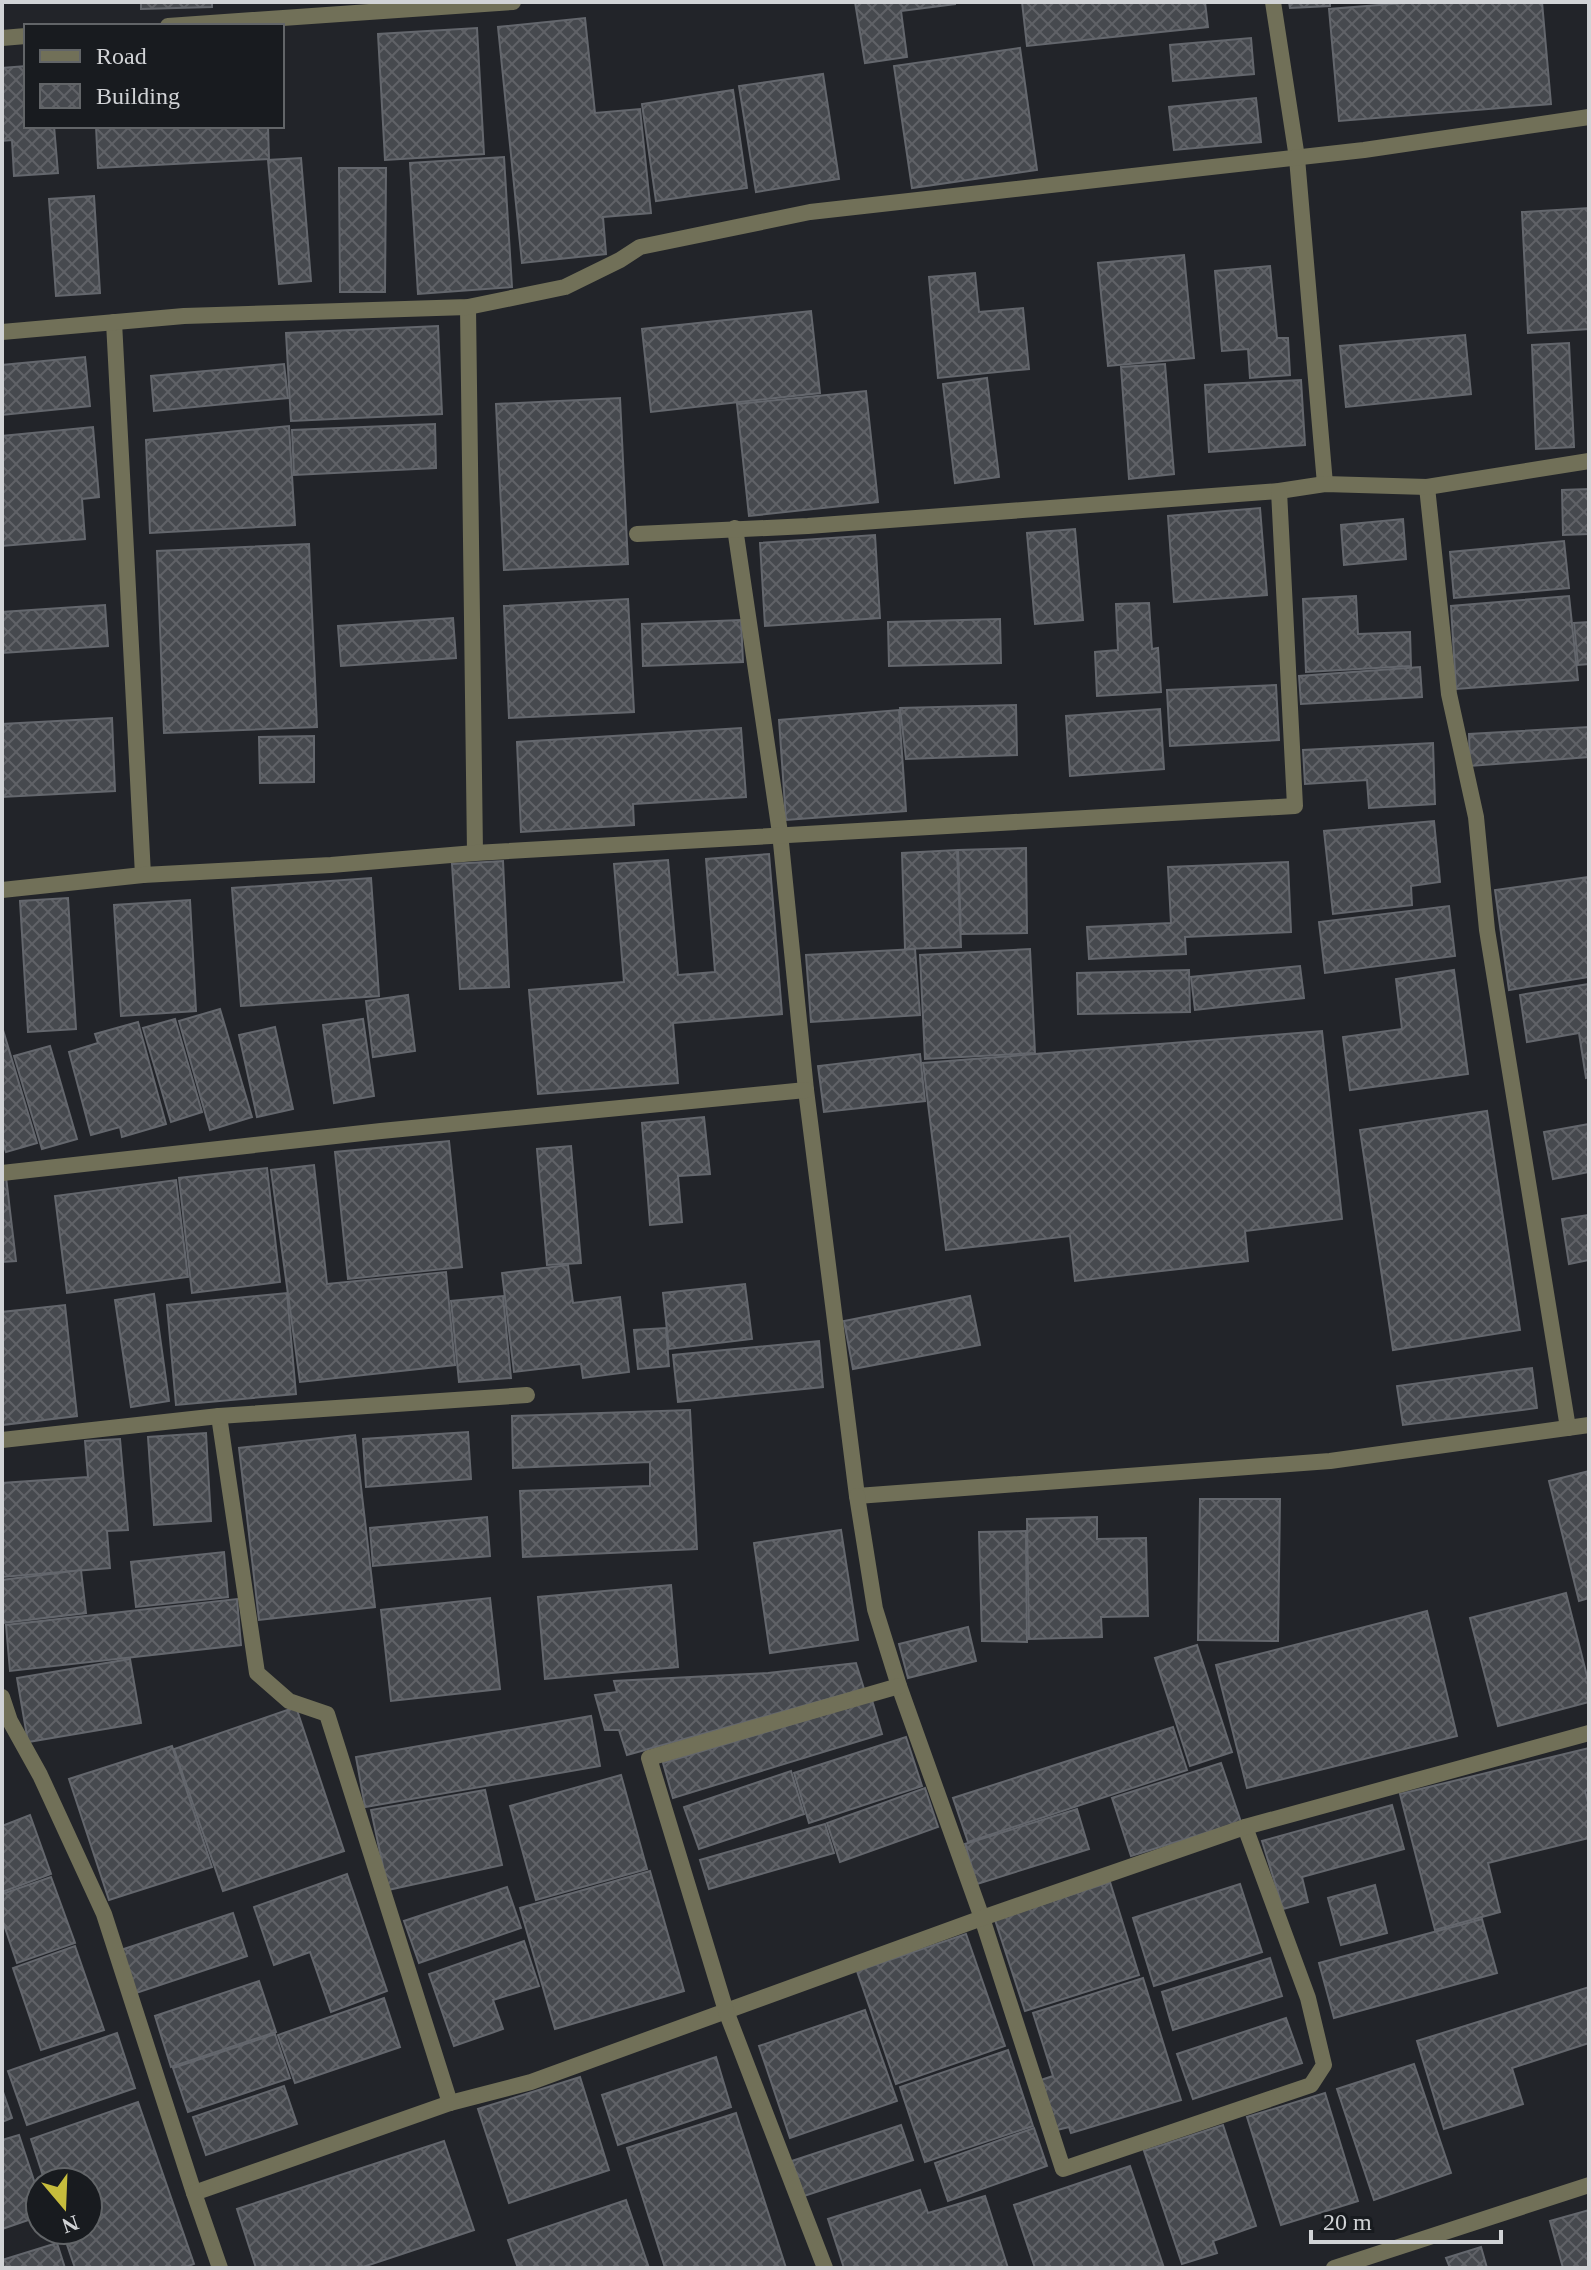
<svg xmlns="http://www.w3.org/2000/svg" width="1591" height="2270" font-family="Georgia,serif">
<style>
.building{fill:url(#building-cross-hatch);stroke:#64676d;stroke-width:2}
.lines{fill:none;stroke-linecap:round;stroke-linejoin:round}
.street{stroke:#717058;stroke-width:16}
</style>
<defs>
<pattern id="building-cross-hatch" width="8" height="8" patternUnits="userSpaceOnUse" patternTransform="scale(2)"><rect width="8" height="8" fill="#46494e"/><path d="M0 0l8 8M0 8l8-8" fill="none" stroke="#606267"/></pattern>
</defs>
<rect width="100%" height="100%" fill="#222429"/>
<g class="building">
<path d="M141 2H212V7L141 9Z"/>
<path d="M855 2H955V4L901 11 907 57 865 63Z"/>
<path d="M1022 2H1205L1208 27 1027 46Z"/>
<path d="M1289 2H1330V6L1290 8Z"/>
<path d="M1417 2H1542L1551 104 1339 121 1329 9Z"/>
<path d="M585 18 595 113 640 109 651 213 603 217 606 254 522 263 498 27Z"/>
<path d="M477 28 484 154 385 160 378 34Z"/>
<path d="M1251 38 1254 74 1173 81 1170 45Z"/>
<path d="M1020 48 1037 170 912 188 894 66Z"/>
<path d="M26 66V126H54L58 173 14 176 12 140 2 141V68Z"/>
<path d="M823 74 839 179 756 192 739 86Z"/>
<path d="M733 90 747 188 656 201 642 104Z"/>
<path d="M1256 98 1261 142 1174 150 1169 107Z"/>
<path d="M96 126H268L269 159 98 168Z"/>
<path d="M504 157 512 287 418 294 410 163Z"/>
<path d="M301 158 311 281 279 284 268 160Z"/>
<path d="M339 168H386L385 292H340Z"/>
<path d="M94 196 100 293 56 296 49 199Z"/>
<path d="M1589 208V329L1528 333 1522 212Z"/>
<path d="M1184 255 1194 358 1108 366 1098 263Z"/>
<path d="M1270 266 1277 338H1288L1290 375 1250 378 1248 349 1222 351 1215 271Z"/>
<path d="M975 273 979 312 1023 308 1029 369 938 378 929 277Z"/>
<path d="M811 311 820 393 651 412 642 329Z"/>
<path d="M438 326 442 414 291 421 286 333Z"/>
<path d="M1465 335 1471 394 1346 407 1340 346Z"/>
<path d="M1569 343 1574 447 1536 449 1532 345Z"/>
<path d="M85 357 90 406 2 415V365Z"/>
<path d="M284 364 288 398 154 411 151 376Z"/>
<path d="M1165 364 1174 474 1129 479 1121 367Z"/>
<path d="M987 378 999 477 955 483 943 384Z"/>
<path d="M1301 380 1305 445 1209 452 1205 385Z"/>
<path d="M866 391 878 502 749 516 737 404Z"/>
<path d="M620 398 628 564 504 570 496 404Z"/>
<path d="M435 424 436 468 294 475 292 430Z"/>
<path d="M289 426 295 525 150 533 146 440Z"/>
<path d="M93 427 99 497 82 499 85 539 2 546V436Z"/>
<path d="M1589 489V534L1563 535 1562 490Z"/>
<path d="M1260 508 1267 595 1174 602 1168 516Z"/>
<path d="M1403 519 1406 559 1344 565 1341 525Z"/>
<path d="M1075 529 1083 620 1035 624 1027 533Z"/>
<path d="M875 535 880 618 765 626 760 543Z"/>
<path d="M1564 541 1569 588 1454 598 1450 552Z"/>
<path d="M309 544 317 727 164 733 157 551Z"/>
<path d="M1356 596 1358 634 1410 632 1411 666 1306 672 1303 599Z"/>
<path d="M1569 596 1578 680 1456 689 1451 606Z"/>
<path d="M628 599 634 712 509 718 504 606Z"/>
<path d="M1149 603 1152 649 1158 648 1161 692 1097 696 1095 652 1118 650 1116 604Z"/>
<path d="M105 605 108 646 2 653V612Z"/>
<path d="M453 618 456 658 341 666 338 626Z"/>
<path d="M1000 619 1001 663 889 666 888 622Z"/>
<path d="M741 620 743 662 643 666 642 624Z"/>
<path d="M1589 622V664L1578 665 1574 623Z"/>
<path d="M1420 667 1422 697 1301 704 1299 676Z"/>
<path d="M1276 685 1279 740 1170 746 1167 690Z"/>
<path d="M1016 705 1017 755 906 759 900 708Z"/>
<path d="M1160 709 1164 769 1070 776 1066 716Z"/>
<path d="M899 710 906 811 786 820 779 720Z"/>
<path d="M112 718 115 791 2 797V724Z"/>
<path d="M1589 727V757L1470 766 1469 734Z"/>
<path d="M741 728 746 797 633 804 634 825 521 832 517 742Z"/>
<path d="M314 736V782L260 783 259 737Z"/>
<path d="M1433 743 1435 804 1369 808 1367 780 1305 784 1303 750Z"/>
<path d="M1434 821 1440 882 1411 886 1412 905 1333 914 1324 831Z"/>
<path d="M1026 848 1027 933 961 934 958 850Z"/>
<path d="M957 850 961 947 905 949 902 853Z"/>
<path d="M769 854 782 1014 673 1023 678 1083 538 1094 529 990 624 982 614 864 668 860 678 975 715 972 706 859Z"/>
<path d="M503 861 509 987 460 989 452 864Z"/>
<path d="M1288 862 1291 932 1185 937 1186 954 1089 959 1087 927 1171 923 1168 867Z"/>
<path d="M1589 877V977L1509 990 1495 890Z"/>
<path d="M371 878 379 996 241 1006 232 888Z"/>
<path d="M68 898 76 1029 28 1032 20 901Z"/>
<path d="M190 900 196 1011 121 1016 114 905Z"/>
<path d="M1449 906 1455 956 1325 973 1319 922Z"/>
<path d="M915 949 920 1015 811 1022 806 955Z"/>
<path d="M1030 949 1035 1053 925 1059 920 955Z"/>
<path d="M1300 966 1304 998 1195 1010 1191 977Z"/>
<path d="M1189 970 1190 1012 1078 1014 1077 973Z"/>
<path d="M1454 970 1468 1074 1350 1090 1343 1037 1402 1029 1396 979Z"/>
<path d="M1589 984V1077L1586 1078 1579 1033 1527 1042 1520 995Z"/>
<path d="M408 995 415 1051 373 1057 366 1001Z"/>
<path d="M220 1009 252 1117 210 1130 179 1021Z"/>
<path d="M175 1019 202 1112 171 1122 143 1028Z"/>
<path d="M363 1019 374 1096 334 1103 323 1025Z"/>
<path d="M138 1022 166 1124 122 1137 120 1127 91 1135 69 1052 98 1043 95 1034Z"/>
<path d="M275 1027 293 1109 257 1117 239 1035Z"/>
<path d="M3 1030 37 1143 6 1152 2 1140Z"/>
<path d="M1322 1031 1342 1219 1245 1231 1248 1261 1075 1281 1070 1236 946 1250 923 1063Z"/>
<path d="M50 1046 77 1139 42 1149 14 1056Z"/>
<path d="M920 1054 925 1101 824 1112 818 1066Z"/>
<path d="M1487 1111 1520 1330 1393 1350 1360 1130Z"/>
<path d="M704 1117 710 1174 678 1176 682 1222 650 1225 642 1123Z"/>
<path d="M1589 1124V1172L1553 1179 1544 1132Z"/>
<path d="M449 1141 462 1267 348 1279 335 1152Z"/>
<path d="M571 1146 581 1263 547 1265 537 1149Z"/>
<path d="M314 1165 327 1284 446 1272 455 1365 300 1382 271 1170Z"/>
<path d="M267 1168 280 1282 192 1293 179 1178Z"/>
<path d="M2 1177H6L16 1261 2 1262Z"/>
<path d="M176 1180 188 1277 67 1293 55 1196Z"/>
<path d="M1589 1215V1260L1569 1264 1562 1219Z"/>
<path d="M568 1265 573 1303 620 1297 629 1372 583 1378 581 1364 514 1372 502 1273Z"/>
<path d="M745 1284 752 1339 669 1349 663 1293Z"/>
<path d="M287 1293 296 1394 176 1405 167 1305Z"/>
<path d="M154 1294 169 1401 131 1407 115 1300Z"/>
<path d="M503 1296 511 1378 459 1382 451 1301Z"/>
<path d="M970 1296 980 1345 853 1369 844 1321Z"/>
<path d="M65 1305 77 1416 2 1425V1312Z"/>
<path d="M666 1328 669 1366 638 1369 634 1330Z"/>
<path d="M819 1341 823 1387 678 1402 673 1355Z"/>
<path d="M1532 1368 1537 1408 1403 1425 1397 1386Z"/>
<path d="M690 1410 697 1549 523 1557 520 1491 650 1486V1462L513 1468 512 1416Z"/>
<path d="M468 1432 471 1479 366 1487 363 1439Z"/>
<path d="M206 1433 211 1521 154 1525 148 1437Z"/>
<path d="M355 1435 375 1607 259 1620 239 1448Z"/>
<path d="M120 1439 128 1530 107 1531 110 1568 2 1577V1483L88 1477 85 1441Z"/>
<path d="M1589 1471V1598L1579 1601 1549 1481Z"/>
<path d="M1200 1499H1280L1278 1641 1198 1640Z"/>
<path d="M487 1517 490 1556 373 1566 370 1528Z"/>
<path d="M1097 1517V1539L1146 1538 1148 1616 1101 1617 1102 1637 1029 1639 1027 1519Z"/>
<path d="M841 1530 858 1640 770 1653 754 1543Z"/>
<path d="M1026 1531 1027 1642 982 1641 979 1532Z"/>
<path d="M224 1552 228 1597 136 1607 131 1562Z"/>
<path d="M81 1570 86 1613 2 1623V1580Z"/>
<path d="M671 1585 678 1667 545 1679 538 1597Z"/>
<path d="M1566 1593 1589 1684V1702L1498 1726 1470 1618Z"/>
<path d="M490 1598 500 1689 391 1701 381 1610Z"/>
<path d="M237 1599 241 1645 10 1671 6 1625Z"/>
<path d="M1427 1611 1457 1736 1247 1788 1216 1665Z"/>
<path d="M968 1627 976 1661 908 1678 899 1644Z"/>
<path d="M1197 1645 1232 1752 1190 1766 1155 1658Z"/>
<path d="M130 1659 141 1723 28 1742 17 1678Z"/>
<path d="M856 1663 864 1689 627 1755 619 1730H605L595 1695 617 1692 614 1681 768 1673Z"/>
<path d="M872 1700 882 1734 673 1798 663 1763Z"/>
<path d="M296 1707 344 1851 223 1891 174 1749Z"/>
<path d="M591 1716 600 1766 365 1807 356 1757Z"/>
<path d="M1173 1727 1187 1770 968 1842 953 1798Z"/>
<path d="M906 1737 922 1786 809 1823 794 1773Z"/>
<path d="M172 1746 212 1867 109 1900 69 1779Z"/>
<path d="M1589 1748V1790L1585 1791 1589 1806V1838L1488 1863 1500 1912 1435 1930 1400 1794Z"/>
<path d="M1221 1763 1241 1822 1131 1856 1112 1798Z"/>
<path d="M791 1771 804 1814 699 1849 684 1807Z"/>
<path d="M621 1775 647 1869 536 1900 510 1806Z"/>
<path d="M925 1788 938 1827 840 1862 827 1823Z"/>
<path d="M485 1790 502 1865 388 1890 371 1810Z"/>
<path d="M1392 1805 1404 1849 1302 1877 1308 1902 1283 1909 1262 1841Z"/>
<path d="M1077 1809 1089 1849 977 1884 965 1844Z"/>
<path d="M30 1815 51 1874 2 1892V1826Z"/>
<path d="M825 1824 834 1853 709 1889 700 1860Z"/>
<path d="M650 1871 684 1991 555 2029 520 1908Z"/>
<path d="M347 1874 387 1991 331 2012 310 1952 274 1965 254 1907Z"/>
<path d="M51 1877 75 1943 17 1963 2 1919V1894Z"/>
<path d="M1110 1882 1139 1975 1025 2011 995 1920Z"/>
<path d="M1240 1884 1262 1952 1154 1986 1133 1918Z"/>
<path d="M1375 1885 1387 1933 1341 1945 1328 1898Z"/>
<path d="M507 1887 521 1928 419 1963 404 1921Z"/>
<path d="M233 1913 247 1956 136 1993 121 1950Z"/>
<path d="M1482 1919 1497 1973 1334 2018 1319 1963Z"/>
<path d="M966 1934 1005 2046 896 2084 857 1971Z"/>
<path d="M524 1941 539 1986 493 2000 503 2029 454 2046 429 1974Z"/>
<path d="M75 1946 104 2030 41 2050 13 1968Z"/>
<path d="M1270 1958 1282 1996 1173 2030 1162 1992Z"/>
<path d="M1143 1978 1181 2100 1071 2133 1069 2127 1057 2130 1041 2080 1053 2076 1033 2013Z"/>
<path d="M259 1981 276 2032 171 2067 155 2016Z"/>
<path d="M1589 1987V2043L1512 2068 1523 2104 1444 2129 1417 2041Z"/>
<path d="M384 1998 400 2047 295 2083 278 2035Z"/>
<path d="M865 2010 897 2101 790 2138 759 2046Z"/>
<path d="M1286 2018 1302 2063 1193 2099 1177 2054Z"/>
<path d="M117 2033 135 2088 27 2125 8 2071Z"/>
<path d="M275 2034 290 2078 188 2112 173 2068Z"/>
<path d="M1008 2050 1033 2126 925 2162 900 2087Z"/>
<path d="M716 2057 731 2107 618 2145 602 2095Z"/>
<path d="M1414 2064 1451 2173 1374 2200 1337 2089Z"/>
<path d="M580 2077 609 2170 509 2203 478 2109Z"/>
<path d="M284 2086 297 2124 206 2155 193 2117Z"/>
<path d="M2 2089 12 2118 2 2122Z"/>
<path d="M1325 2093 1358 2201 1281 2225 1247 2117Z"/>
<path d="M138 2102 194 2264 183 2268H75L62 2230H88V2182H45L31 2139Z"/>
<path d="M736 2113 786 2268H665L627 2148Z"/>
<path d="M901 2125 913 2160 804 2196 792 2161Z"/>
<path d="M1223 2125 1256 2226 1213 2241 1217 2253 1182 2264 1144 2151Z"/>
<path d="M1034 2128 1047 2166 948 2201 935 2163Z"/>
<path d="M19 2135 40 2199V2216L2 2229V2140Z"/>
<path d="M444 2141 474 2230 360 2268H256L237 2209Z"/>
<path d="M1130 2166 1164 2268H1035L1014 2205Z"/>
<path d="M920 2190 928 2213 985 2196 1008 2268H844L828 2219Z"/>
<path d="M626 2200 649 2268H518L508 2240Z"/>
<path d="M1589 2210V2268H1563L1550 2221Z"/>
<path d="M57 2243 65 2268H2V2260Z"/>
<path d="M1481 2247 1487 2268H1450L1446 2258Z"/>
</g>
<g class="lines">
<g class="street">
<path d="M1273 2 1297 158 1325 484"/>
<path d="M168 26 513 2"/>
<path d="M2 38 26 36"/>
<path d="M468 307 475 853"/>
<path d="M114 322 143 875"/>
<path d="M2 332 184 316 468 307 565 287 620 260 640 247 810 212 1364 150 1589 117"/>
<path d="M1427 487 1449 694 1476 817 1487 930 1568 1428"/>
<path d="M735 528 780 833 806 1090 857 1496 1330 1461 1589 1425"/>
<path d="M637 534 808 526 1279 491 1325 484 1427 487 1589 461"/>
<path d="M2 890 143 875 331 865 475 853 1295 806 1279 491"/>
<path d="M2 1173 381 1131 806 1090"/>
<path d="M219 1416 257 1673 289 1701 327 1714 450 2103"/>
<path d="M2 1440 219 1416 527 1395"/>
<path d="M857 1496 875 1609 899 1686 982 1918 1063 2169 1311 2085 1324 2065 1308 1998 1245 1827"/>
<path d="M2 1697 10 1721 40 1775 104 1914 194 2193"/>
<path d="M220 2268 194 2193 450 2103 531 2082 982 1918 1245 1827 1589 1733"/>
<path d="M825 2268 726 2011 649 1758 899 1686"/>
<path d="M1334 2268 1589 2185"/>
</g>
</g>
<rect width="1591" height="2270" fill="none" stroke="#d1d3d6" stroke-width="8"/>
<rect x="24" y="24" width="260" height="104" fill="#181b1f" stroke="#626568" stroke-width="2"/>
<rect x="40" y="50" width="40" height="12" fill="#717058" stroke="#626568" stroke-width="2"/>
<text x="96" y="64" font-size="24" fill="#d1d3d6">Road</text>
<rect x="40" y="84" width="40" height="24" fill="url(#building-cross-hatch)" stroke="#626568" stroke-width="2"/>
<text x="96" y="104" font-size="24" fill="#d1d3d6">Building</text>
<g transform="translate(64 2206) rotate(161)"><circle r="38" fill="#181b1f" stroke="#626568" stroke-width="2"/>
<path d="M0-6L14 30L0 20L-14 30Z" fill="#c6bc3c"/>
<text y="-12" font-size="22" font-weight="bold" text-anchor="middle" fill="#d1d3d6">N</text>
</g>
<path d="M1311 2230v12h190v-12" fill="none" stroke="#d1d3d6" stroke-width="4"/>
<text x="1323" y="2230" font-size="24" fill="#d1d3d6" stroke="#181b1f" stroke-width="6" paint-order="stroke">20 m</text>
</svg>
